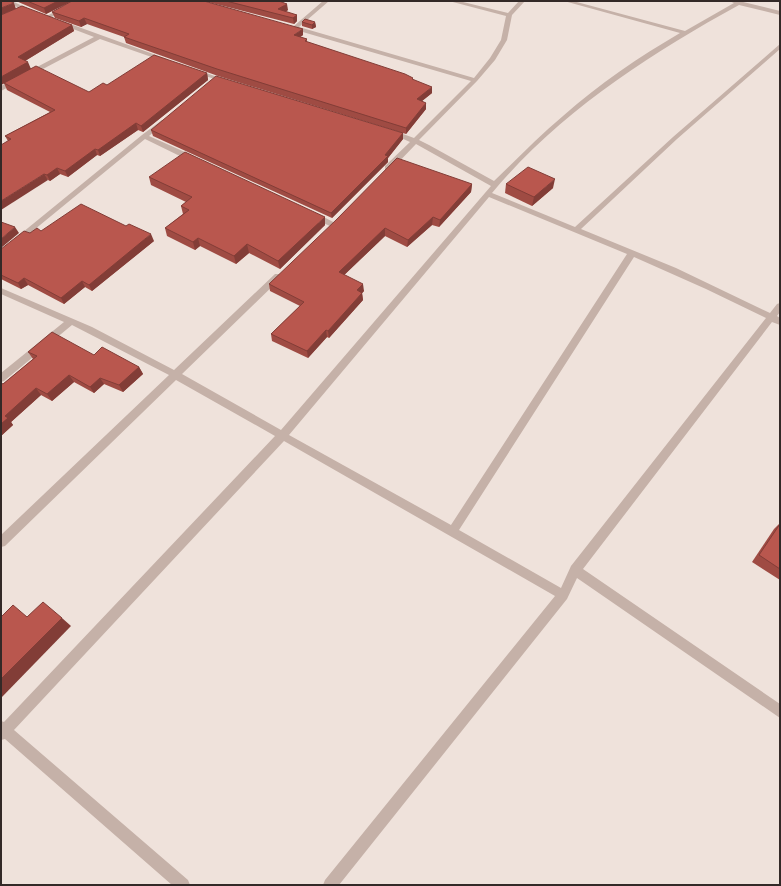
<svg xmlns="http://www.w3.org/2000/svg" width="781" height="886" font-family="Helvetica,sans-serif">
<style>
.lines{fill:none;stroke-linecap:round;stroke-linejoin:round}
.minor{fill:#c5b1a8;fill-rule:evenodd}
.wall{fill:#9f4b43}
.shaded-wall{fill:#823d37}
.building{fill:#b9574e;stroke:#823d37}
</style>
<rect width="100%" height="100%" fill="#efe2db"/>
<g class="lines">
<g class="minor">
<path d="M4 1H12L37 13 32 14Z"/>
<path d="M75 1H82L48 19 43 18Z"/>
<path d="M323 1H329L299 27 474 78 490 58 501 40 506 16 449 1H459L508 13 519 1H525L512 15 507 40 495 60 477 81 419 140 429 145 494 181C517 159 539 136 563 116 599 84 639 57 680 33L564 1H573L685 31 734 3 729 1H739L780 11V15L739 5C648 55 560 112 492 193L575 227 673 137 780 44V49L677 139 581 229 676 268 770 313 777 304 780 303V312L777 316 780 318V325L772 322 583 569 780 704V718L577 578 567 599 339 885H323L325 880 555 596 284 441 14 730 188 880 190 885H172L5 739 1 740V721L4 722 275 436 176 380 5 546 1 547V535L169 375 72 325 4 381 1 382V373L64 322 1 294V288L92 327 174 370 275 274H281L282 276 281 278 182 374 281 430 491 186 416 144 391 170H385V166L410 142 388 132V130H392L414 138 471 81 289 28V26H294ZM489 197 627 254 451 525 289 435ZM634 257 706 289 766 318 571 566 561 588 459 530Z"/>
<path d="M62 21 167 59 168 60 163 61 100 39 1 91V86L94 37 60 24 59 23Z"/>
<path d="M194 70H198L231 82 226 83 194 72Z"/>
<path d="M162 120 164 121V123L149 136 196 157V161H190L145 139 1 257V250L142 135Z"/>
<path d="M310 213H316L337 224 336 226H330L310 217Z"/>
</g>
</g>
<g class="wall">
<path d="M16 1H72L46 14Z"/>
<path d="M204 1H279L288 10 285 12 297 15V21L294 24Z"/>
<path d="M16 9 72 25 74 31 25 61 31 69 10 80 89 92 107 85 207 73 208 80 143 132 138 130 100 156 97 155 68 177 60 174 50 181 48 180 8 141 5 136 50 112 7 90 4 83 1 85Z"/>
<path d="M52 12 303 35 300 37 307 39V42L413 80 432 93 422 101 426 109 406 134 218 76 126 43 124 37 87 24 81 27 55 18Z"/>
<path d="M302 22H315L316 27 312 29 302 26Z"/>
<path d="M151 130 403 133V139L388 158V162L332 218 153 136Z"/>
<path d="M149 177 325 225 280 269 249 253 236 264 200 246 195 250 167 236 165 228 183 214 181 206 186 202 151 185Z"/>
<path d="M472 184 471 192 439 227 432 225 407 247 385 236 344 275 364 291 362 293 363 300 329 338 327 337 308 358 272 341 271 334 300 306 270 291 269 284Z"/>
<path d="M506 184 553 188 532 206 505 193Z"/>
<path d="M41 231 154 241 92 291 85 287 64 304 28 285 21 289 1 279V249L30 233Z"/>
<path d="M28 352 94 355 139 367 143 374 123 392 104 384 94 393 74 382 52 401 41 395 11 422 13 425 1 436V383L3 384 33 359Z"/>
<path d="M780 523V580L752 562 774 529Z"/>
</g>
<g class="shaded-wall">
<path d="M58 1H72L46 14 44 8Z"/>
<path d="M14 3 16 9 1 15V8Z"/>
<path d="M287 4 288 10 280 15 278 9Z"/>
<path d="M297 15V21L294 24 293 18Z"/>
<path d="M84 18 87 24 81 27 79 21Z"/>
<path d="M315 22 316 27 312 29V25Z"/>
<path d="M72 25 74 31 20 64 18 57Z"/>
<path d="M303 29V35L294 41V35Z"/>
<path d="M28 62 31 69 1 85V77Z"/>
<path d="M207 73 208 80 143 132 141 126Z"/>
<path d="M432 87V93L417 105V99Z"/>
<path d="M426 103V109L406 134V128Z"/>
<path d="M136 123 138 130 100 156 98 150Z"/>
<path d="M403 133V139L388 158V162L332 218 331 213 385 155Z"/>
<path d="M95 149 97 155 68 177 65 171Z"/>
<path d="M57 168 60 174 50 181 47 175Z"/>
<path d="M44 174 48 180 1 210V201Z"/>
<path d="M555 179 553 188 532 206 534 197Z"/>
<path d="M472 184 471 192 439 227 440 220Z"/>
<path d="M325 217V225L280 269 278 261Z"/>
<path d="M433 217 432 225 407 247 408 240Z"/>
<path d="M15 227 19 233 1 248V239Z"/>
<path d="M385 228V236L339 280V272Z"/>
<path d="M151 234 154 241 92 291 89 285Z"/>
<path d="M198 238 200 246 195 250 193 242Z"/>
<path d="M247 244 249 253 236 264 234 256Z"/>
<path d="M24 278 28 285 21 289 18 283Z"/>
<path d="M82 281 85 287 64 304 61 298Z"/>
<path d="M363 284 364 291 358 298 357 290Z"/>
<path d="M362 293 363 300 329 338 328 331Z"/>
<path d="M326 330 327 337 308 358 307 351Z"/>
<path d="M139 367 143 374 123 392 119 385Z"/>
<path d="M69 375 74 382 52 401 47 394Z"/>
<path d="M100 378 104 384 94 393 90 387Z"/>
<path d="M36 388 41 395 11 422 13 425 1 436V424L5 416Z"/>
<path d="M62 618 71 626 1 698V679Z"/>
</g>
<g class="building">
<path d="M1 1H10L14 3 1 8Z"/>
<path d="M27 1H58L44 8Z"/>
<path d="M72 1H204L303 29 294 35 307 39 305 41 405 74 413 78 412 79 432 87 417 99 426 103 406 128 217 69 124 37 129 34 84 18 79 21 52 12Z"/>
<path d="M226 1H279L287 4 278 9 297 15 293 18Z"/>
<path d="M22 6 72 25 18 57 28 62 1 77V15Z"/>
<path d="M305 19 315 22 312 25 302 22Z"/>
<path d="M154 55 207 73 141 126 136 123 98 150 95 149 65 171 57 168 47 175 44 174 1 201V145L11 139 5 136 55 110 4 83 36 66 89 92 103 83 107 85Z"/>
<path d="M216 76 403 133 385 155 388 156 331 213 151 130Z"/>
<path d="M185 152 325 217 278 261 247 244 234 256 198 238 193 242 165 228 189 210 181 206 192 197 149 177Z"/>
<path d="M397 158 472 184 440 220 433 217 408 240 385 228 339 272 363 284 357 290 362 293 328 331 326 330 307 351 271 334 304 302 269 284 336 220Z"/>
<path d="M528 167 555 179 534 197 506 184Z"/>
<path d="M81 204 126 226 129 224 151 234 89 285 82 281 61 298 24 278 18 283 1 275V249L24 231 30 233 37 228 41 231Z"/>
<path d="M1 222 15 227 1 239Z"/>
<path d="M52 332 94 355 102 347 139 367 119 385 100 378 90 387 69 375 47 394 36 388 5 416 8 418 1 424V383L3 384 37 356 28 352Z"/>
<path d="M780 524V569L759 555Z"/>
<path d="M43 602 62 618 1 679V617L13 605 27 617Z"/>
</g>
<rect width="781" height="886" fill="none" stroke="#332927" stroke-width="4"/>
</svg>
